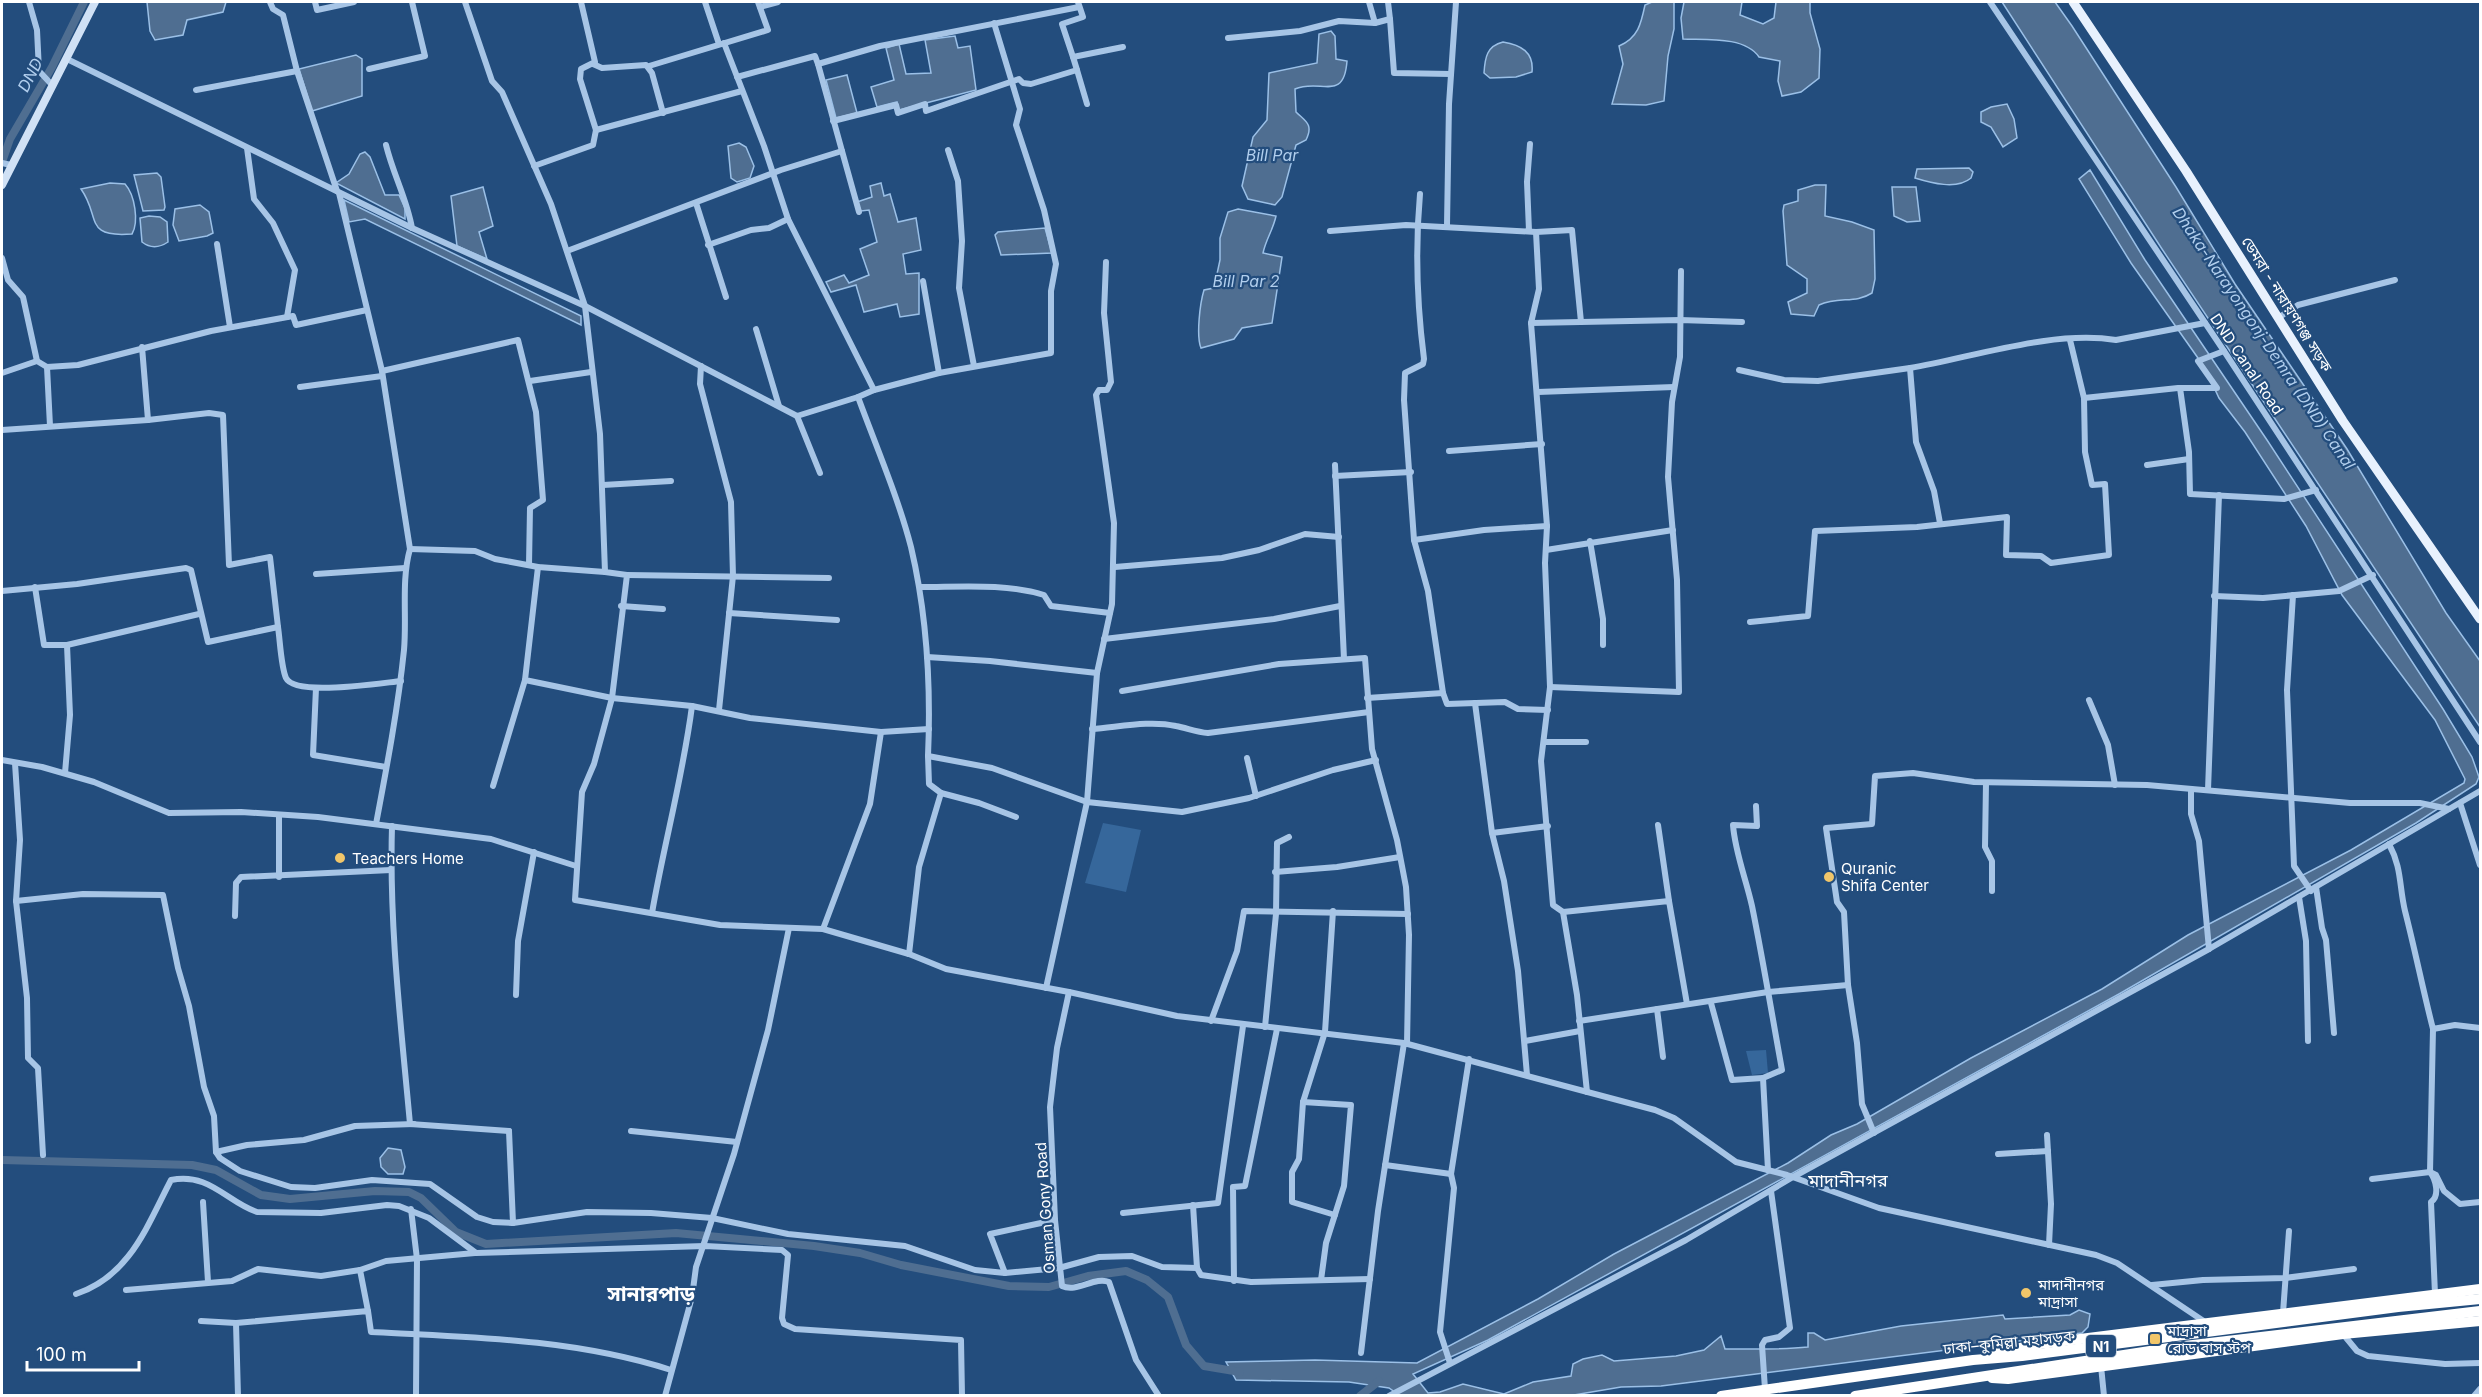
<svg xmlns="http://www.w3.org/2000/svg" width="2482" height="1397" font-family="Inter,'Noto Sans Bengali',sans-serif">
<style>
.green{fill:#36679b}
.water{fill:#4f6e91;stroke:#9bc0e7;stroke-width:1.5}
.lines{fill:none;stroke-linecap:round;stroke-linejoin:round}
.canal{stroke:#4f6e91;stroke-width:8}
.street{stroke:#a7c5e6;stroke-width:6}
.secondary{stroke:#d0e1f5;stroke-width:8}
.primary{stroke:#e8f1fd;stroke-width:9}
.highway{stroke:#fff;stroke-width:10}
.poi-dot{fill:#f1c66a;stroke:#234d7d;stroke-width:2}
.labels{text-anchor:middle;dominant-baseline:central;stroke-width:4.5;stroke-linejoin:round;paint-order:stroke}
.shield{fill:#234d7d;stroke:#bdcad8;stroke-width:1.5}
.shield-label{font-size:14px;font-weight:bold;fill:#fff}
.street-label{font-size:15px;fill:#fff;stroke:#234d7d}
.poi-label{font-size:15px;fill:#fff;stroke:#234d7d;text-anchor:start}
.water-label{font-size:16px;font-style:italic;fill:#b2cfee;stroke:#234d7d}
.quarter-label{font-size:18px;fill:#fff;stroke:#234d7d}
.district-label{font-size:21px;font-weight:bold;fill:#fff;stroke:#234d7d}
</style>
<rect width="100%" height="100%" fill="#234d7d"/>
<g class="green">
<path d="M1103 823 1141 830 1126 892 1085 883Z"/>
<path d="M1766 1050 1768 1073 1752 1075 1746 1051Z"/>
</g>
<g class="water">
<path d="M147 2H226L223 12 187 20 183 35 155 40 150 31Z"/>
<path d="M1652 2H1674V29L1668 56 1664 101 1646 105 1612 104 1623 64 1619 46C1638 38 1641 24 1645 5Z"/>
<path d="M1684 2H1742L1740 15 1763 24 1774 18 1776 2H1810V13L1820 49 1819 78 1801 92 1782 96 1778 81 1780 61 1759 57C1745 36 1705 40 1683 39L1681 18Z"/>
<path d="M2002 2H2055L2072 26 2176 187 2235 284 2347 449 2446 613 2480 661V727L2162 249Z"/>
<path d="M1331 31 1335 36 1336 59 1347 61C1344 103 1320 78 1295 89L1296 112C1305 121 1314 124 1306 140L1296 145 1282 197 1275 205 1248 199 1242 186 1253 137 1267 120 1269 73 1317 63 1319 34Z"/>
<path d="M955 36 958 48 970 46 976 90 899 110 897 102 877 107 871 87 894 80 886 48 899 44 906 74 931 73 925 40Z"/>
<path d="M1503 42C1521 45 1534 52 1532 72L1516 77 1490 78 1484 73C1485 57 1487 46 1503 42Z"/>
<path d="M356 55 362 59V96L312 111 299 69Z"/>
<path d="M847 75 857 113 836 118 826 80Z"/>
<path d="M2007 104 2014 119 2017 138 2003 147 1991 127 1981 122V112L1991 107Z"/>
<path d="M739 143 746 147 754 166 750 178 737 182 731 178 728 146Z"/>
<path d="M365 152 370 157 385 195H399L405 208V219L336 183 349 174 360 154Z"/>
<path d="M1969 168 1973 172 1971 178C1957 190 1931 183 1915 178L1917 169Z"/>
<path d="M2090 170 2145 260 2267 440 2443 709 2472 757 2479 777 2476 784 2416 823 2119 994 1488 1340 1413 1374 1428 1393 1440 1392 1463 1384 1504 1394 1533 1382 1571 1376 1573 1364 1583 1359 1602 1355 1614 1361 1676 1356 1704 1350 1721 1336 1725 1349C1753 1349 1780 1350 1808 1347V1333H1814L1825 1340 1901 1326 2003 1315 2005 1319 2070 1315 2079 1310 2090 1314 2088 1327 2082 1333 1661 1386 1621 1387 1568 1396 1399 1395 1389 1388 1349 1382 1236 1380 1226 1362 1315 1360 1417 1363 1538 1299 1614 1254 1788 1163 1831 1135 1857 1124 1971 1058 2102 989 2188 935 2351 850 2464 783 2465 779 2435 720 2342 595 2306 526 2245 432 2219 398 2205 368 2131 263 2079 179Z"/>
<path d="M157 173 161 177 165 207 164 210 143 211 134 175Z"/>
<path d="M110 183 125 184C135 195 139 222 132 234 83 238 101 217 81 189Z"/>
<path d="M881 183 884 196 890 194 898 222 916 218 921 250 903 254 906 274 919 273V314L900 317 897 304 864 312 856 285 831 292 826 282 844 275 849 283 869 275 860 249 877 242 869 210 861 211 857 202 872 197 870 186Z"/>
<path d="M1815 185H1826L1825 216 1852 222 1874 230 1875 279 1872 293C1855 304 1839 296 1819 305L1814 316 1791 314 1788 302 1807 293V279L1787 265 1783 211 1784 205 1798 201V190Z"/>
<path d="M483 187 493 226 479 232 487 259 457 246 451 196Z"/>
<path d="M1892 187H1916L1920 221 1907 222 1894 216Z"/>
<path d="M344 200 581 316V325L365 219 349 222Z"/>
<path d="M200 205 209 212 213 233 207 236 179 241 173 225 175 209Z"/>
<path d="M1238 209 1276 216C1273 230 1266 239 1263 253L1282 257 1272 323 1242 328 1234 339 1201 348C1196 336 1200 303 1204 290L1214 288 1220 260V238L1228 212Z"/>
<path d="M149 216 160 217 167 222 168 242C159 248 151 249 142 242L140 218Z"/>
<path d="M1045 228 1052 253 1001 255 995 235 998 232Z"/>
<path d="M388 1148 401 1150 405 1167 403 1174H388L381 1167 380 1158Z"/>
</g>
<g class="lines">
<g class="canal">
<path d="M2 162 10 139 52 67 84 2"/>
<path d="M2 1160 192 1165 216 1170 261 1195 290 1199 375 1191 409 1192 421 1198 456 1232 486 1244 676 1233 814 1246 860 1253 901 1265 1009 1286 1049 1287 1088 1276 1126 1271 1147 1280 1168 1297 1186 1345 1204 1366 1240 1372"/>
<path d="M1360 1396 1379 1381"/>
</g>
<g class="street">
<path d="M29 2 37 30 39 71 53 86"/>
<path d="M270 2 273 9 283 15 297 71 337 191"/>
<path d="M315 2 317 10 354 2"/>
<path d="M465 2 492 81 502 92 551 204 585 306 600 434 605 572 627 575 612 698 594 764 582 792 575 900 720 925 823 929 909 954 946 969 1069 992 1177 1016 1404 1043 1655 1110 1674 1118 1736 1162 1787 1175 1879 1208 2096 1255 2117 1263 2205 1322"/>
<path d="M581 2 595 62 581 69 580 79 596 130 742 91"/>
<path d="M705 2 719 44"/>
<path d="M1078 2 1083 17 1062 24 1073 57 1123 47"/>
<path d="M1369 2 1375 23"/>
<path d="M1388 2 1390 19"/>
<path d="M1990 2 2224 351 2480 742"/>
<path d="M760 7 778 2"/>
<path d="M1228 38 1300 31 1339 21 1375 23 1390 19 1394 73 1451 74"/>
<path d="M724 43 764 146 788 219 874 390"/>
<path d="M67 59 412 228 585 306 797 416 858 397"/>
<path d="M593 64 602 68 646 65 652 73 663 113"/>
<path d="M818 64 842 151"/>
<path d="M649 66 768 30 758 2"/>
<path d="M369 69 425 56 412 2"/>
<path d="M1077 70 1087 104"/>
<path d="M737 77 815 56 818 64 880 46 1079 7"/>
<path d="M196 90 297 71"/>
<path d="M833 121 896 105 898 113 925 104 926 111 1019 79 1023 83 1031 84 1077 70 1073 57"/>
<path d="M386 145C393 174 407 199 412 228"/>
<path d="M247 148 254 199 273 223 295 270 287 317"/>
<path d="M948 150 958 181 962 241 959 288 974 366"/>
<path d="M2 163 11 165"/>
<path d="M534 166 593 145 596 130"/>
<path d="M339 193 382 371 410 549C401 581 407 616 404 650 398 708 387 766 376 824"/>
<path d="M1420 194C1415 249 1417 304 1424 359L1423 364 1405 373 1404 400 1414 540 1428 591 1443 693"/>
<path d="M696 203 726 297"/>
<path d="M1447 225 1449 104 1456 2"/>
<path d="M1330 231 1406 225 1536 232 1572 230 1581 322"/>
<path d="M1529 231 1527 182 1530 144"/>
<path d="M1536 232 1539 289 1531 323 1547 526 1545 563 1550 687 1541 761 1553 905 1563 912 1577 995 1587 1092"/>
<path d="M217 244 230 327"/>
<path d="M708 245 751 230 769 228 788 219"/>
<path d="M567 251 781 170 842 151 859 212"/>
<path d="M2 258 8 280 23 297 37 361"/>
<path d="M923 281 939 373 874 390 858 397C876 446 898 497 911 547 927 615 931 687 928 756L992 768 1087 802 1182 812 1249 798 1333 770 1376 760"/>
<path d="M2278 318 2298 305 2395 280"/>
<path d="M1531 323 1680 320 1742 322"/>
<path d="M756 329 779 406"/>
<path d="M142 347 148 420"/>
<path d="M701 366 700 384 731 502 733 576 719 710"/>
<path d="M47 367 50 426"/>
<path d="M1739 370 1784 380 1818 381 1910 368"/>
<path d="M382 371 518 340 536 412 543 500 530 508 529 565"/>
<path d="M2 373 37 361 47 367 78 365 211 331 293 316 296 325 367 310"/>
<path d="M939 373 1051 353V291L1056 264 1044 210 1016 125 1020 109 994 23"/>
<path d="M530 381 591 372"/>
<path d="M300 387 382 376"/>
<path d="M2180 388 2189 452 2190 494 2284 499 2316 490"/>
<path d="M1538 392 1674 387"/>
<path d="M2084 398 2178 388H2217L2198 361 2224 351"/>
<path d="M797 416 820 473"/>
<path d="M2 430 148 420 209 413 223 415 229 565 270 557 278 627"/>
<path d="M1449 451 1542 444"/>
<path d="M1335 465 1344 659"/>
<path d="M2147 465 2189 459"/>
<path d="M1335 476 1411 472"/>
<path d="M603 485 671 481"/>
<path d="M1940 523 1934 491 1916 442 1910 368C1974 357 2052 330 2116 340L2205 323"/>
<path d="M1414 540 1484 530 1547 526"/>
<path d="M1590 541 1603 619V645"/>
<path d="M410 549 475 551 495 559 538 567 605 572"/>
<path d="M1546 550 1673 530"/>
<path d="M538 567 525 680 612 698 692 706 750 718 881 732 929 729"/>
<path d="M1115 567 1222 558 1259 550 1305 534 1339 537"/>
<path d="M316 574 405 568"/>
<path d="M627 575 829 578"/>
<path d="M35 587 44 645H67L70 715 65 773"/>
<path d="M920 587C960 587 1005 583 1044 595L1051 606 1110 613"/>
<path d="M2 591 77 584 186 568 191 570 208 642 278 627C280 640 281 667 286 678 295 697 381 683 401 681"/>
<path d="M2293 595 2287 690 2294 866 2311 891"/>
<path d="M2214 596 2263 598 2339 591 2373 575"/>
<path d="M621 606 663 609"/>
<path d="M729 613 837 620"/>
<path d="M1750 622 1808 616 1815 531 1917 527 2007 517 2006 555 2041 556 2051 563 2109 555 2105 484 2092 485 2085 452 2084 398 2070 340"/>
<path d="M1104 639 1274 619 1340 606"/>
<path d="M67 645 199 614"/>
<path d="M927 657 990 661 1097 673"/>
<path d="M1550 687 1679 692 1677 580 1668 477 1672 402 1680 357 1681 271"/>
<path d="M316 688 313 755 386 767"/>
<path d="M1122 691 1279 664 1365 658 1372 749 1397 840 1406 887 1409 935 1407 1044"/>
<path d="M1367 698 1443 693 1447 704 1505 702 1518 709 1548 710"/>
<path d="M2089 700 2108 745 2115 785"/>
<path d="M1475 703 1492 833 1504 881 1518 971 1527 1075"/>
<path d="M1092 729C1119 727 1150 720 1176 726 1187 728 1196 732 1208 733L1369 712"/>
<path d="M1544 742H1586"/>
<path d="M1247 758 1256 796"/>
<path d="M2 760 42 767 94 782 169 813 241 812 318 817 491 839 576 866"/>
<path d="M15 763 20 840 16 901 27 998 28 1058 38 1068 43 1155"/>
<path d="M1986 783 1985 847 1992 861V891"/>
<path d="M493 786 525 680"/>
<path d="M2191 789V814L2199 841 2209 949"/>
<path d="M2208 790 2219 495"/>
<path d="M941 793 979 803 1016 817"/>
<path d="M2460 803 2480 865"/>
<path d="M1756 806 1757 826 1733 825C1735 852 1746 879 1752 906 1763 960 1772 1015 1782 1070L1763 1078 1768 1170"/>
<path d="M1658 825 1669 901"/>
<path d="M392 826C389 926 401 1025 410 1124L509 1131"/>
<path d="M1492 833 1548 826"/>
<path d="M2389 844C2402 868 2399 886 2405 911 2415 950 2423 990 2433 1029L2455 1025 2480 1028"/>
<path d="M1275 872 1337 867 1400 857"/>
<path d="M279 877V815"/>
<path d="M2316 887 2322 928 2326 940 2334 1033"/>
<path d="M2299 897 2306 941 2308 1041"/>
<path d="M16 901 83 894 163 895 178 968 189 1006 204 1087 214 1116 216 1152 220 1158 240 1171 291 1187 315 1188 372 1180 430 1184 477 1217 493 1222 513 1223 587 1212 651 1213 712 1218 788 1234 905 1246 975 1270 1005 1273 1059 1268 1099 1257 1132 1256 1162 1267 1197 1268"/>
<path d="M1333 911 1325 1032 1303 1102 1299 1159 1292 1172V1202L1335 1215"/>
<path d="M1563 912 1669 901 1687 1004"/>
<path d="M652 913C664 844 683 776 692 706"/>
<path d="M235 916 236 883 241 877 391 870"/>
<path d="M823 929 870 804 881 732"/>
<path d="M909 954 919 867 941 793 929 784 928 756"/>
<path d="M1046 988 1087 802 1097 673 1112 604 1114 523 1096 395 1099 390H1107L1111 382 1104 313 1106 262"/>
<path d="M1069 992 1057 1048 1050 1107 1055 1220 1062 1286C1077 1293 1095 1276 1109 1282L1136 1360 1159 1396"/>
<path d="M516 995 518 941 534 852"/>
<path d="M1711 1003 1732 1080 1763 1078"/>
<path d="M1657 1009 1663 1057"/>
<path d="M1211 1021 1237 951 1244 911 1408 914"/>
<path d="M1579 1021 1768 992 1848 985"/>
<path d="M1265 1027 1276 914 1277 843 1289 837"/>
<path d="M2433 1029 2430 1172C2436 1180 2440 1196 2431 1202L2435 1294"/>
<path d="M1525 1041 1580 1031"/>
<path d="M1303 1102 1351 1105 1344 1186 1326 1243 1321 1280"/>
<path d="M509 1131 513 1223"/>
<path d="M631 1131 737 1142"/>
<path d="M1874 1133 1862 1104 1857 1043 1848 985 1844 912 1837 902 1826 828 1872 824 1875 776 1913 773 1974 782 2147 785 2350 803H2420L2449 809"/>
<path d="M2047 1135 2051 1204 2049 1245"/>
<path d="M216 1152 247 1145 304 1140 355 1126 414 1124"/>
<path d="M1998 1154 2048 1151"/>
<path d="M1385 1165 1451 1174"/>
<path d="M2372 1179 2430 1172 2436 1175 2444 1191 2460 1204 2480 1202"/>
<path d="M203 1202 208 1282"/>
<path d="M1193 1205 1197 1268 1201 1275 1251 1282 1370 1279"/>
<path d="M411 1209 417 1259 416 1396"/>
<path d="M1123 1213 1218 1203 1243 1026"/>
<path d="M360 1270 368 1311"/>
<path d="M1005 1273 990 1234 1055 1220"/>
<path d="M1234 1281 1233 1187 1245 1186 1277 1029"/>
<path d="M2152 1285 2203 1280 2285 1278 2354 1269"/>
<path d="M126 1290 232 1281 258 1269 321 1276 360 1270 386 1261 475 1253"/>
<path d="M76 1294C130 1276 147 1226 171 1180 209 1172 227 1202 257 1212L321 1213 387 1205 399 1206 429 1218 476 1253 705 1246 782 1250 788 1255 782 1318 784 1324 795 1329 961 1340 962 1396"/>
<path d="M2283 1313 2289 1231"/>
<path d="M201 1321 236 1323 368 1311 371 1332C471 1337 575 1339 671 1370"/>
<path d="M236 1323 238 1396"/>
<path d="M2343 1334 2357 1351 2368 1356 2445 1364 2480 1363"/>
<path d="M1361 1353 1378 1211 1404 1043"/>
<path d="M1450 1363 1440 1332 1454 1188 1451 1174 1469 1059"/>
<path d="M2101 1366 2104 1396"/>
<path d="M1765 1389 1762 1345 1765 1340 1779 1337 1790 1328 1771 1191"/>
<path d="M665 1396 692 1297 696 1267 734 1154 768 1030 789 928"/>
<path d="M1389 1396 1686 1240 1793 1177 2209 949 2480 791"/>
<path d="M2474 1396 2480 1389"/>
</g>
<path class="secondary" d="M2 185 95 2"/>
<path class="primary" d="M2073 2 2186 171 2343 421 2480 619"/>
<g class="highway">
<path d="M1996 1353 2040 1344 2480 1289"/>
<path d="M1992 1378 2008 1379 2343 1334 2480 1321"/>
<path d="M1721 1396 1973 1360 2022 1356 2398 1307 2480 1299"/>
<path d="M1855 1396 2176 1347 2480 1311"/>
</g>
</g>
<g class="poi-dot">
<circle cx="340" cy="858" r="6"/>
<circle cx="1829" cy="877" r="6"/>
<circle cx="2026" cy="1293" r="6"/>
<rect x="2149" y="1333" width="12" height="12" rx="3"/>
</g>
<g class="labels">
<rect class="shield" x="2086" y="1335" width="30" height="22" rx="4.5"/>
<g class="shield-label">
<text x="2101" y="1346">N1</text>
</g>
<g class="street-label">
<text transform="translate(2287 304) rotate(58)">ডেমরা - নারায়ণগঞ্জ সড়ক</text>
<text transform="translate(2247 364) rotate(56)">DND Canal Road</text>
<text transform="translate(1045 1208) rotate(-94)">Osman Gony Road</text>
<text transform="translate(2009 1342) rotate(-6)">ঢাকা–কুমিল্লা মহাসড়ক</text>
</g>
<g class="poi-label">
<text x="352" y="858">Teachers Home</text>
<text x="1841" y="868">Quranic<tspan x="1841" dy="17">Shifa Center</tspan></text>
<text x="2038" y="1284">মাদানীনগর<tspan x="2038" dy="17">মাদ্রাসা</tspan></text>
<text x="2167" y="1330">মাদ্রাসা<tspan x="2167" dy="17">রোড বাস স্টপ</tspan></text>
</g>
<g class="water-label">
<text transform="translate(30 75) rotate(-63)">DND</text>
<text x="1272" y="155">Bill Par</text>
<text x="1246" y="281">Bill Par 2</text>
<text transform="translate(2264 338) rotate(56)">Dhaka-Narayongonj-Demra (DND) Canal</text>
</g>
<g class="quarter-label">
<text x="1848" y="1180">মাদানীনগর</text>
</g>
<g class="district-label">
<text x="651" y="1293">সানারপাড়</text>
</g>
</g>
<rect width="2482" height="1397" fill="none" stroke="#ffffff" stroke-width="6"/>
<path d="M27 1361v9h112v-9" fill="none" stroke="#ffffff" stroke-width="3"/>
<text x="36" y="1361" font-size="18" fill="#ffffff" stroke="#234d7d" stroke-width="4.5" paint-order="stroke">100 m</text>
</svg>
